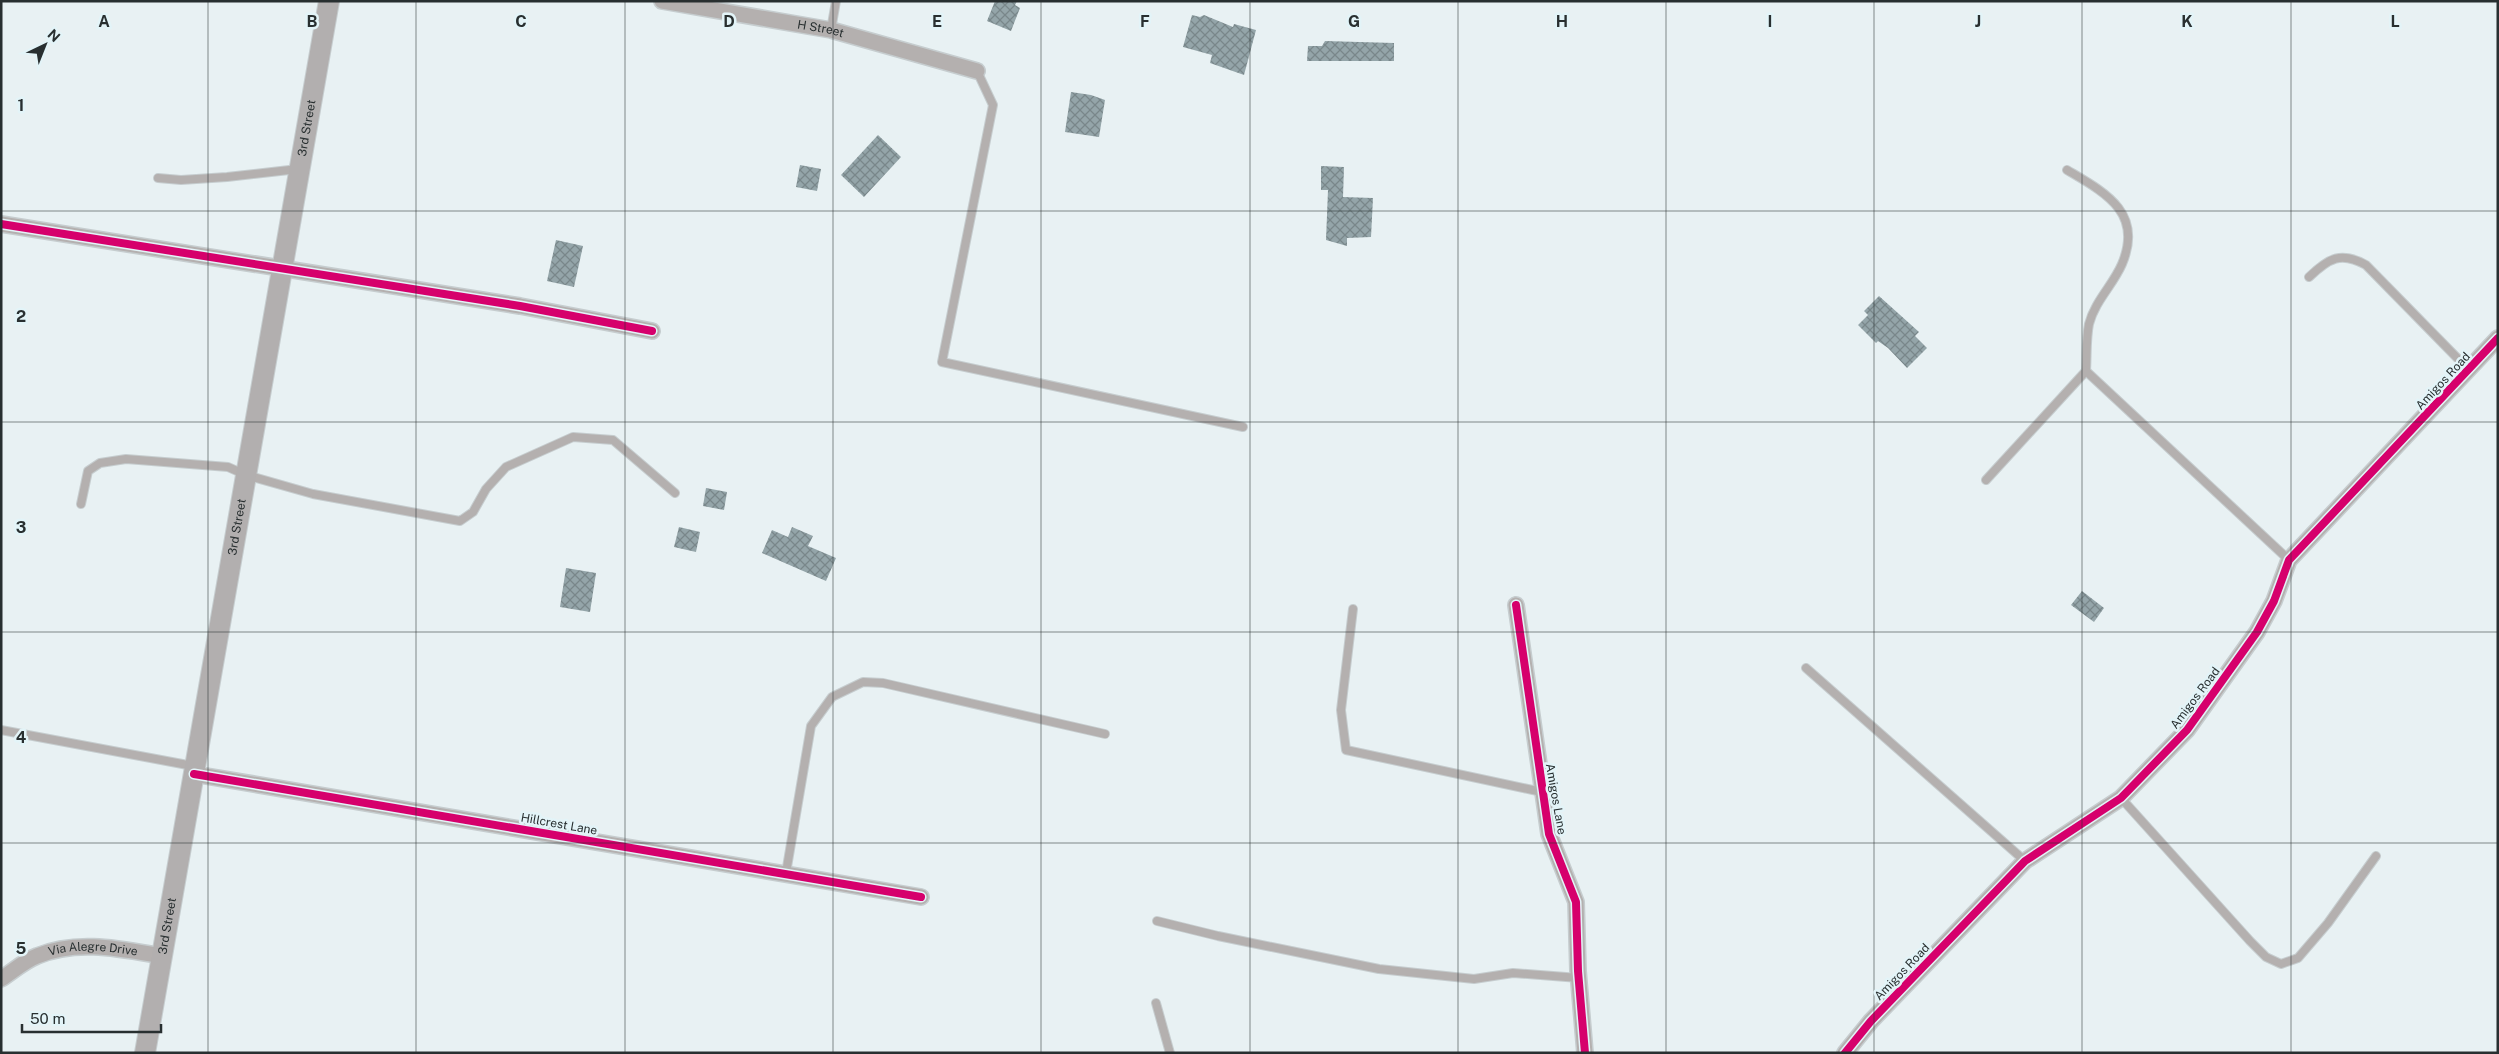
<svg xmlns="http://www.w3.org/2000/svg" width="2499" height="1054" font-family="'Public Sans',sans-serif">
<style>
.building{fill:url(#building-cross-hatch)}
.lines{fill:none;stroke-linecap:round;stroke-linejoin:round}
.lane-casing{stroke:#c6cdcf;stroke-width:10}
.street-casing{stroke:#c6cdcf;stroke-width:18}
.secondary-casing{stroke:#c6cdcf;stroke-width:22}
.lane{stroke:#b4b0af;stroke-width:8}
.street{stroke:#b4b0af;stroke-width:15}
.secondary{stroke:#b2afaf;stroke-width:20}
.cycleway-casing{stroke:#e3f4f8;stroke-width:11}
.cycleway{stroke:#d6006c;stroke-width:8}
.grid{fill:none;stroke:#282f30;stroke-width:1;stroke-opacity:0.55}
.labels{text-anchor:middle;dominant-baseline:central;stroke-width:5;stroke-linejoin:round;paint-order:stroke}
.street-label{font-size:12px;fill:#282f30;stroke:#e3f4f8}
.grid-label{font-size:16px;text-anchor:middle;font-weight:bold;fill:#282f30;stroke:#e3f4f8;stroke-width:5;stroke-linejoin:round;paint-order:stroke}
</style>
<defs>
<pattern id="building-cross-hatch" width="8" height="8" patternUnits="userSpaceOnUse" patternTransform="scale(1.25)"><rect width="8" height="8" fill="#94a5a9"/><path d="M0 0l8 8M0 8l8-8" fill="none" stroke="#79878a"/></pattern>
</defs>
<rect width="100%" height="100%" fill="#e8f1f3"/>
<g class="building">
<path d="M995 1H1017L1015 5 1020 8 1011 31 987 21Z"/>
<path d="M1192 15 1200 17 1204 15 1233 27 1234 24 1256 30 1244 75 1210 63 1212 55 1183 47Z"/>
<path d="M1325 41 1394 43V61H1307L1308 46H1322Z"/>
<path d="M1071 92 1091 95 1105 100 1099 137 1065 132Z"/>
<path d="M878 135 901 157 864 197 841 175Z"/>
<path d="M800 165 821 169 817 191 796 187Z"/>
<path d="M1321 166 1344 167 1343 197 1373 198 1371 237 1347 238V246L1326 240 1328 190H1321Z"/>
<path d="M556 240 583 246 574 287 547 281Z"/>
<path d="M1879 296 1919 332 1915 336 1927 348 1907 368 1888 348 1878 341 1876 343 1858 325 1868 315 1864 311Z"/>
<path d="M706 488 727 492 724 510 703 506Z"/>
<path d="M679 527 700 532 696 552 674 547Z"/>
<path d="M792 527 813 536 808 546 836 558 826 581 762 553 772 530 788 537Z"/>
<path d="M566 568 596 573 590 612 560 607Z"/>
<path d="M2082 591 2104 608 2094 622 2071 605Z"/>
</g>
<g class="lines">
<defs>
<g id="lane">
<path d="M831 30 836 1"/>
<path d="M977 71 993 105 942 362 1243 427"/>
<path d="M2067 170C2104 192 2144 212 2122 264 2113 285 2095 301 2089 324 2086 339 2087 356 2086 371"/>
<path d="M158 178 181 180 227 177 298 169"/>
<path d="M2309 277C2329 258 2341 251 2366 265L2469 370"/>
<path d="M1986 480 2086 371 2289 560"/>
<path d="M81 504 88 471 100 463 126 459 228 467 246 475 313 494 460 521 473 512 486 489 506 467 573 437 613 440 675 493"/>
<path d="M1353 609 1341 710 1346 750 1542 792"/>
<path d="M1806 668 2025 861"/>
<path d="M1 730 193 766"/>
<path d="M2121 798 2250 941 2266 957 2281 964 2298 958 2328 923 2376 856"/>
<path d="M786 873 811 726 832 697 863 682 883 683 1105 734"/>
<path d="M1157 921 1218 936 1379 969 1474 979 1513 973 1579 978"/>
<path d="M1156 1003 1170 1053"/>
</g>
<g id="street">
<path id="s1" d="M662 1 831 30 977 71"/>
<path d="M1 224 520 306 652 331"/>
<path d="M1516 605 1549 834 1576 902 1578 971 1585 1053"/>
<path d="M194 774 921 897"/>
<path id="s2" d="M1 979C12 972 24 961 37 956 77 939 121 949 162 956"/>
<path d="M1845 1053 1871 1021 2025 861 2121 798 2187 730 2257 632 2274 601 2289 560 2498 338"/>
</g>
<g id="secondary">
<path id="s3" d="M145 1053 329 1"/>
</g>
</defs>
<use href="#lane" class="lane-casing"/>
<use href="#street" class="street-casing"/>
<use href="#secondary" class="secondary-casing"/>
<use href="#lane" class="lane"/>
<use href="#street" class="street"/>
<use href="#secondary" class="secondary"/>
<defs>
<g id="cycleway">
<path d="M1 224 520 306 652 331"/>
<path d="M1516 605 1549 834 1576 902 1578 971 1585 1053"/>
<path d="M194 774 921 897"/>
<path d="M1845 1053 1871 1021 2025 861 2121 798 2187 730 2257 632 2274 601 2289 560 2498 338"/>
</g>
</defs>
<use href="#cycleway" class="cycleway-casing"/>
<use href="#cycleway" class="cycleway"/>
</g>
<path class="grid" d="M208 1V1053M416 1V1053M625 1V1053M833 1V1053M1041 1V1053M1250 1V1053M1458 1V1053M1666 1V1053M1874 1V1053M2082 1V1053M2291 1V1053M1 211H2498M1 422H2498M1 632H2498M1 843H2498"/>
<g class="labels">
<g class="street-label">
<text stroke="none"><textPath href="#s1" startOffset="161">H Street</textPath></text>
<text stroke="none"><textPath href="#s3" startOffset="939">3rd Street</textPath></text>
<text transform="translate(2443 381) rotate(-47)">Amigos Road</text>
<text stroke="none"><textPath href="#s3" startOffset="534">3rd Street</textPath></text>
<text transform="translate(2195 698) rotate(-53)">Amigos Road</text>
<text transform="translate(1556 799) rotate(80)">Amigos Lane</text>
<text transform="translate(559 824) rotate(10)">Hillcrest Lane</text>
<text stroke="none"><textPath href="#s3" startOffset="129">3rd Street</textPath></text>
<text stroke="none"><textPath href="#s2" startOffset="100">Via Alegre Drive</textPath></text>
<text transform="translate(1902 972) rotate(-46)">Amigos Road</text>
</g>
</g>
<g class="grid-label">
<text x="104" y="27">A</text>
<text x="312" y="27">B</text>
<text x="521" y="27">C</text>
<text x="729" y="27">D</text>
<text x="937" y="27">E</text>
<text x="1145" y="27">F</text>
<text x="1354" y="27">G</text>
<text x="1562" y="27">H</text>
<text x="1770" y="27">I</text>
<text x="1978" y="27">J</text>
<text x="2187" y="27">K</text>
<text x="2395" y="27">L</text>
<text x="21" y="111">1</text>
<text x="21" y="322">2</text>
<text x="21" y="533">3</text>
<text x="21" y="743">4</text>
<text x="21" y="954">5</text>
</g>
<rect width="2499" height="1054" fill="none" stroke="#282f30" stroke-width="5"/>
<g transform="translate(45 45) rotate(43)" stroke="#e3f4f8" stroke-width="4" paint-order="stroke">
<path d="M0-4L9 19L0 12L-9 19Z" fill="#282f30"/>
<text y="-8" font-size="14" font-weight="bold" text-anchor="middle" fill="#282f30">N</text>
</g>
<path d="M22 1024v8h139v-8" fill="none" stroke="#282f30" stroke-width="2.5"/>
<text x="30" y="1024" font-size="15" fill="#282f30" stroke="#e3f4f8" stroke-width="4" paint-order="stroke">50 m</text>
</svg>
